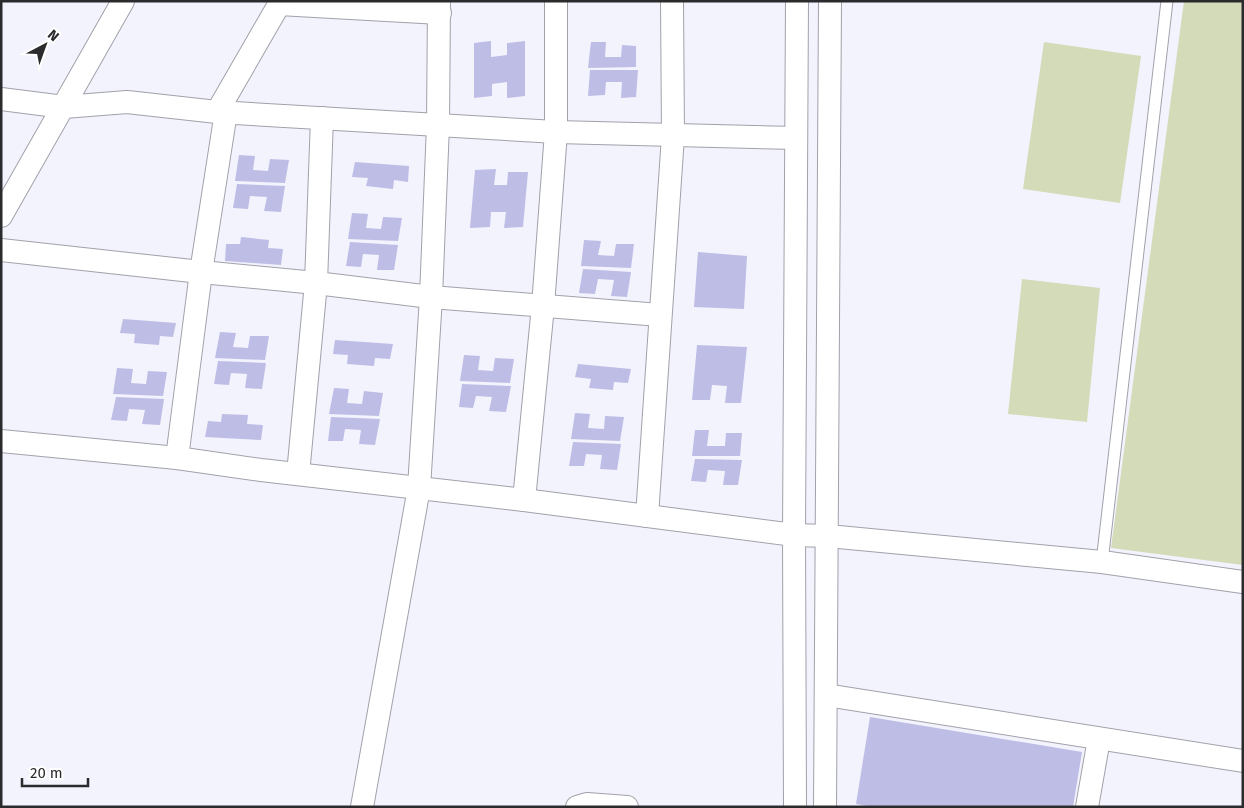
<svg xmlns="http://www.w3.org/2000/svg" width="1244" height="808" font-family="'Fira Sans',sans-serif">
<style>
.green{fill:#d3dbb8}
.building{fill:#bebde6}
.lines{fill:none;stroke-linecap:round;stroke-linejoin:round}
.lane-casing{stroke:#a1a1aa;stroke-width:13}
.street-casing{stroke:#a1a1aa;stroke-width:24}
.lane{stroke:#fff;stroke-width:11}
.street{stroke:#fff;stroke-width:22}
</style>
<rect width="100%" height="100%" fill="#f3f3fd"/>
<g class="green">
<path d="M1184 1H1243V565L1111 548Z"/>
<path d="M1044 42 1141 56 1120 203 1023 189Z"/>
<path d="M1022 279 1100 288 1087 422 1008 414Z"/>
</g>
<g class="building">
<path d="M491 41V57L507 55V43L525 41V96L507 98V82L492 84V96L474 98V43Z"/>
<path d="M591 42H606L605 57H621L622 45 636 46V67L588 68Z"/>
<path d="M590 70H638L636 97 621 98 622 82H606L605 95 588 96Z"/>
<path d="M239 155 255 156 253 170 268 171 270 159 289 160 285 183 235 181Z"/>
<path d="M355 162 409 166 408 182 394 180 393 189 366 186 368 178 352 177Z"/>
<path d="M496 169 494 185H507L508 172H528L523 227 504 228 506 212H491L490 227 470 228 475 170Z"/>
<path d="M237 184 285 186 281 212 264 211 267 197 250 196 248 209 233 208Z"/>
<path d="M352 213 368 214 366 228 381 229 383 217 402 218 398 241 348 239Z"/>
<path d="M241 237 269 240 268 248 283 249 281 265 225 261 226 244H240Z"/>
<path d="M584 240 601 241 598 255 614 256 616 244H634L631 268 581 266Z"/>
<path d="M350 242 398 245 394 270H377L379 255 363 254 361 267 346 266Z"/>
<path d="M698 252 747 256 744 309 694 307Z"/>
<path d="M583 269 631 272 627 297 611 296 614 280 598 279 595 294 579 293Z"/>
<path d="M123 319 176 323 173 337 160 336 159 345 134 343 135 334 120 333Z"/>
<path d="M220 332 236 333 233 347 248 348 250 336H269L265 360 215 358Z"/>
<path d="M335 340 393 344 390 359 375 358 374 366 347 364 348 355 333 354Z"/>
<path d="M697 345 747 347 741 403H725L727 386 712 385 710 400H692Z"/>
<path d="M464 355 480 356 478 370 493 371 495 358 514 359 510 383 460 381Z"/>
<path d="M218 361 266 363 262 389 245 388 247 374 231 373 229 385 214 384Z"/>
<path d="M578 364 631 369 628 383 614 382 613 390 589 388 591 379 575 377Z"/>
<path d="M117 368 133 369 131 383 146 384 148 371 167 372 163 396 113 394Z"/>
<path d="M462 384 511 386 506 412 489 411 492 397 476 396 473 408 459 407Z"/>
<path d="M334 388 349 389 347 403 362 404 364 391 383 393 379 416 329 414Z"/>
<path d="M116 397 164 399 160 425 142 424 145 410 129 409 127 421 111 420Z"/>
<path d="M575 413 590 414 588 428 604 429 605 416 624 417 620 441 571 439Z"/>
<path d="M222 414 248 415 247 424 263 425 261 440 205 437 208 421 221 422Z"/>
<path d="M331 417 380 419 375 445 359 444 361 430 345 429 343 441H328Z"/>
<path d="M695 430H709L707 446H725L726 433H742L740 456H692Z"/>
<path d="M573 442 621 444 617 470 600 469 602 455 586 454 584 466H569Z"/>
<path d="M695 459 742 460 738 485H723L725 471 708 470 706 482 691 481Z"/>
<path d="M870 717 1082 752 1073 807H873L856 804Z"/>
</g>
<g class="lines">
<defs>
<path id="lane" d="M1102 562 1167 1"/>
<g id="street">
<path d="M279 4 440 13"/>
<path d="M1 99 64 107 127 102 217 112 438 125 556 132 796 138"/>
<path d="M217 112 281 1"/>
<path d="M1 216 123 1"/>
<path d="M1 250 201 272 316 283 431 297 660 315"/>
<path d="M1 441 177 458 261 470 524 500 794 535 828 536 1102 562 1243 582"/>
<path d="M177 458 201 272 226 112"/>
<path d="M298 474 316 283 322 118"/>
<path d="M524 500 543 306 556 132V1"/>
<path d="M647 516 673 136 672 1"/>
<path d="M826 695 1243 761"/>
<path d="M362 807 419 488 431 297 438 125 439 1"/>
<path d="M577 807 587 804 627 807"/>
<path d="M795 807 794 535 797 1"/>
<path d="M825 807 830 1"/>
<path d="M1087 807 1099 739"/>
</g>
</defs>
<use href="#lane" class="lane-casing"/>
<use href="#street" class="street-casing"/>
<use href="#lane" class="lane"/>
<use href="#street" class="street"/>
</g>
<rect width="1244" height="808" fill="none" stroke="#2b2b2e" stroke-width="5"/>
<g transform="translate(45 45) rotate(41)" stroke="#ffffff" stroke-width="4" paint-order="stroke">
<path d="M0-4L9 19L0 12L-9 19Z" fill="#2b2b2e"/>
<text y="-8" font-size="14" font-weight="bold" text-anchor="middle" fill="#2b2b2e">N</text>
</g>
<path d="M22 778v8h66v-8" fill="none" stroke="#2b2b2e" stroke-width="2.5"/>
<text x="30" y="778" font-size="15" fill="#2b2b2e" stroke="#ffffff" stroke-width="4" paint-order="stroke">20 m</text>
</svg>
